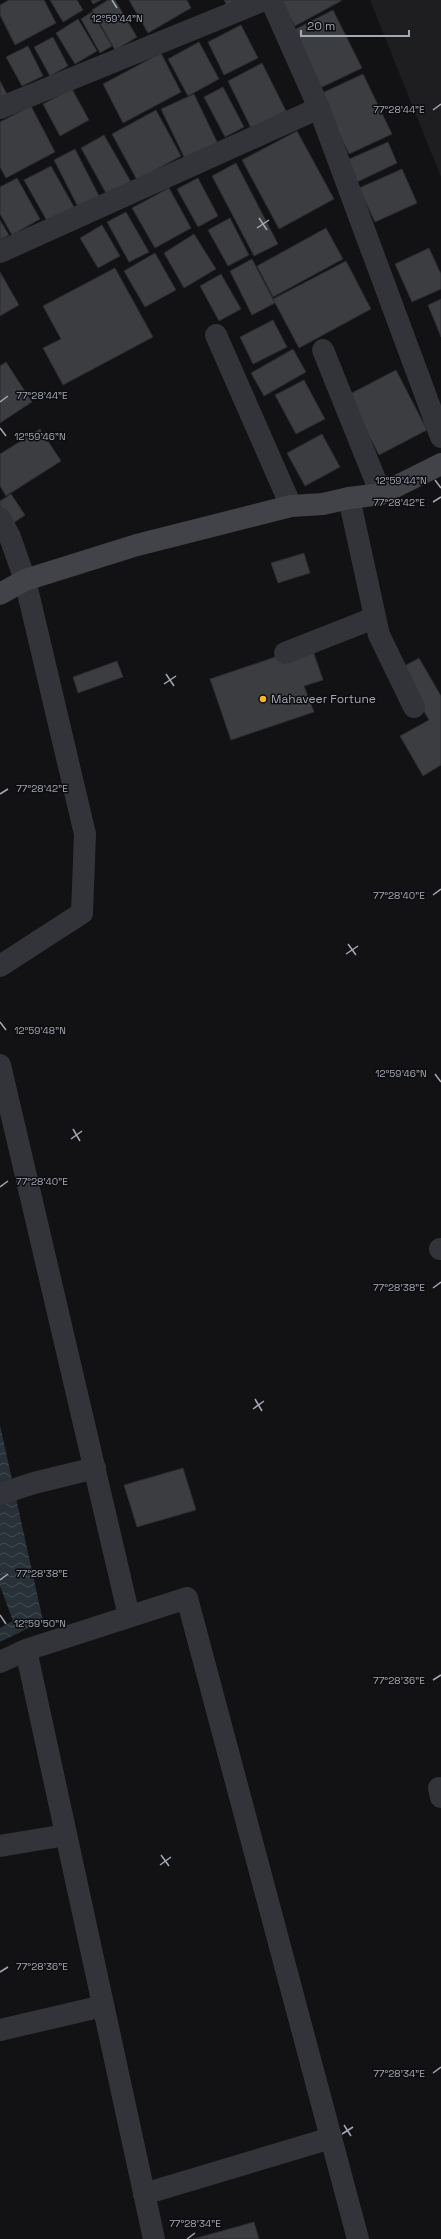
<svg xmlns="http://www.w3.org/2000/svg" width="441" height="2239" font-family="'Space Grotesk',sans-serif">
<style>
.built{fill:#1e1e21}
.water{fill:url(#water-waves)}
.building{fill:#3c3d41;stroke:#2c2c30}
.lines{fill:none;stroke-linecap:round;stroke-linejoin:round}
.street{stroke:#333439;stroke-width:22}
.secondary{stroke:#414349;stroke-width:22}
.ticks{fill:none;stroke:#a3a8b5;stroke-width:1.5}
.poi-dot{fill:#f7b627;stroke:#0d0d0f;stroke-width:1.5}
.labels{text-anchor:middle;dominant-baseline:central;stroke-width:3;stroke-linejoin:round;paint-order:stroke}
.poi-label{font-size:12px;fill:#a3a8b5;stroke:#0d0d0f;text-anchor:start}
.ticks-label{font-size:10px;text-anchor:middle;fill:#a3a8b5;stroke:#0d0d0f;stroke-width:3;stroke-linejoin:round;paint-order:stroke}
</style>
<defs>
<pattern id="water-waves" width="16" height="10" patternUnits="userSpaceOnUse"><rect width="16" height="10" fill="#283038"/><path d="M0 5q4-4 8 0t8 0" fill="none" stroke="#444b53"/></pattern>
</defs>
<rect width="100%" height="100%" fill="#121214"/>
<path class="built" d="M370 0H441V177Z"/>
<path class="water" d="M0 1425 43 1621 0 1642V1628L13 1621 0 1586Z"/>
<g class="building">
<path d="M9 0H44L56 23 15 45 0 15V5Z"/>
<path d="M50 0H77L83 10 63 22Z"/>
<path d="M91 0H101L93 4Z"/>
<path d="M108 0H115L137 37 115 50 92 10Z"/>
<path d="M129 0H187L191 8 148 33Z"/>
<path d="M224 0H236L227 5Z"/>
<path d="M281 0H341V1L295 26Z"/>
<path d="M333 10 362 68 318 89 290 32Z"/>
<path d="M92 12 112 46 100 53 81 19Z"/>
<path d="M78 19 97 51 75 64 56 33Z"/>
<path d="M241 25 258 58 224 75 208 42Z"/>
<path d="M53 37 68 66 50 76 34 47Z"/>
<path d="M199 42 219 79 188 96 168 59Z"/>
<path d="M28 46 43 76 22 86 6 57Z"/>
<path d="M161 53 181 92 123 123 103 84Z"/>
<path d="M262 63 286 111 251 128 228 81Z"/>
<path d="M363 74 392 134 349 154 320 94Z"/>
<path d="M0 81 7 94 0 97Z"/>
<path d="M223 87 244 127 225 137 204 97Z"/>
<path d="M72 89 89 120 60 136 43 104Z"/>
<path d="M194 94 218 144 185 159 161 109Z"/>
<path d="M31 106 55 152 6 178 0 167V122Z"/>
<path d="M156 110 181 156 137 180 112 134Z"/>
<path d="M297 131 334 199 279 229 242 160Z"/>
<path d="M104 135 131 182 107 195 81 148Z"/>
<path d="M388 142 397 163 355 183 345 161Z"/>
<path d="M75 149 99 196 78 207 54 160Z"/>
<path d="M236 163 278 244 254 256 212 176Z"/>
<path d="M51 166 74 207 47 221 24 180Z"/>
<path d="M402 169 417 203 375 222 359 188Z"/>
<path d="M17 178 40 219 12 235 0 214V187Z"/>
<path d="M198 178 218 216 198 227 177 189Z"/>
<path d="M169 188 191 228 155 248 132 208Z"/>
<path d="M126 212 149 252 129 262 107 222Z"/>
<path d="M230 218 249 255 228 266 208 230Z"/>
<path d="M0 220 9 235 0 240Z"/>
<path d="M102 225 120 256 98 268 80 238Z"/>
<path d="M326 228 343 259 273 297 257 266Z"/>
<path d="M194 234 216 269 184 288 164 253Z"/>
<path d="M429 248 441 274V289L412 302 395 264Z"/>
<path d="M155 253 176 290 145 307 124 271Z"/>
<path d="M252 259 275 303 252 315 230 271Z"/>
<path d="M346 261 371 309 299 348 273 299Z"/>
<path d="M115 268 153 337 63 385 43 348 61 339 43 306Z"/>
<path d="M0 272 19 305 0 316Z"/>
<path d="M221 274 241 309 219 321 200 286Z"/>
<path d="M441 299V337L428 305Z"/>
<path d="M273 320 287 347 253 364 240 337Z"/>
<path d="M293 349 306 372 264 396 251 373Z"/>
<path d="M6 362 32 402 0 423V366Z"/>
<path d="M396 370 427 430 379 455 348 395Z"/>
<path d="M304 380 325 419 296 434 275 395Z"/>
<path d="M40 429 61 461 6 496 0 486V454Z"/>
<path d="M322 434 340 467 305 486 287 453Z"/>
<path d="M11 494 25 515 12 524 0 506V501Z"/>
<path d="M304 553 310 573 278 583 271 563Z"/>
<path d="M311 645 323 680 304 686 314 712 231 740 210 679Z"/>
<path d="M419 658 441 696V765L423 776 400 736 429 720 399 669Z"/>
<path d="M117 661 123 677 78 693 73 677Z"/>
<path d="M183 1468 196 1510 137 1527 124 1485Z"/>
<path d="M254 2222 259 2239H193Z"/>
</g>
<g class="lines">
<g class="street">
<path d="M271 0 319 108 441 437"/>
<path d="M0 108 264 0"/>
<path d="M0 252 319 108"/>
<path d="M216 335 291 506"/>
<path d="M323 350 381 494"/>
<path d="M349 498 379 635 414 707"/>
<path d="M0 518 10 537 25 580 85 834 82 913 0 966"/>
<path d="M285 653 374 618"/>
<path d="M0 1065 129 1616"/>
<path d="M440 1249H441"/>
<path d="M0 1494 34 1483 95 1468"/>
<path d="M0 1662 26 1650"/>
<path d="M439 1788 441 1797"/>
<path d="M0 1846 66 1835"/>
<path d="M0 2030 103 2006"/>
<path d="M144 2194 331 2138"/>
<path d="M154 2239 26 1650 187 1598 358 2239"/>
</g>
<path class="secondary" d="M0 594 25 580 137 545 291 506 323 504 349 498 381 494 441 464"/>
</g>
<path class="ticks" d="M112 0 117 8M433 110 441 104M259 218 267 230M257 228 269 220M0 402 8 396M0 428 6 436M435 480 441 488M433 502 441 497M166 674 174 686M164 684 176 676M0 794 8 789M433 895 441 889M348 944 356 955M346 954 358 946M0 1022 6 1030M435 1074 441 1082M73 1129 80 1141M71 1139 82 1131M0 1187 8 1181M433 1288 441 1282M255 1399 262 1411M253 1409 264 1401M0 1580 8 1574M0 1615 6 1624M433 1680 441 1675M161 1855 169 1866M160 1865 171 1857M0 1972 8 1967M433 2073 441 2067M344 2125 351 2136M342 2134 353 2127M187 2239 195 2233"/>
<circle class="poi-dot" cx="263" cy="699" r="4"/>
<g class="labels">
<g class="poi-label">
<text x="271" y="699">Mahaveer Fortune</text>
</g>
</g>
<g class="ticks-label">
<text x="117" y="22">12°59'44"N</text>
<text x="399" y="113">77°28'44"E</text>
<text x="42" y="399">77°28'44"E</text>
<text x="40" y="440">12°59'46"N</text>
<text x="401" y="484">12°59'44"N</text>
<text x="399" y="506">77°28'42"E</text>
<text x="42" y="792">77°28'42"E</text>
<text x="399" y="899">77°28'40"E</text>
<text x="40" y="1034">12°59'48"N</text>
<text x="401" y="1077">12°59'46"N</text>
<text x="42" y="1185">77°28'40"E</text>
<text x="399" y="1291">77°28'38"E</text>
<text x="42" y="1577">77°28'38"E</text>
<text x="40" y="1627">12°59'50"N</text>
<text x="399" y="1684">77°28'36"E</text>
<text x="42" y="1970">77°28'36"E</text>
<text x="399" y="2077">77°28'34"E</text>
<text x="195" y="2227">77°28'34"E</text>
</g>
<path d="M301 30v6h108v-6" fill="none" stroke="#a3a8b5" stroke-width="2"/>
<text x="307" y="30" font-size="12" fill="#a3a8b5" stroke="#0d0d0f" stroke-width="3" paint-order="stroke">20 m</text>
</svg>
